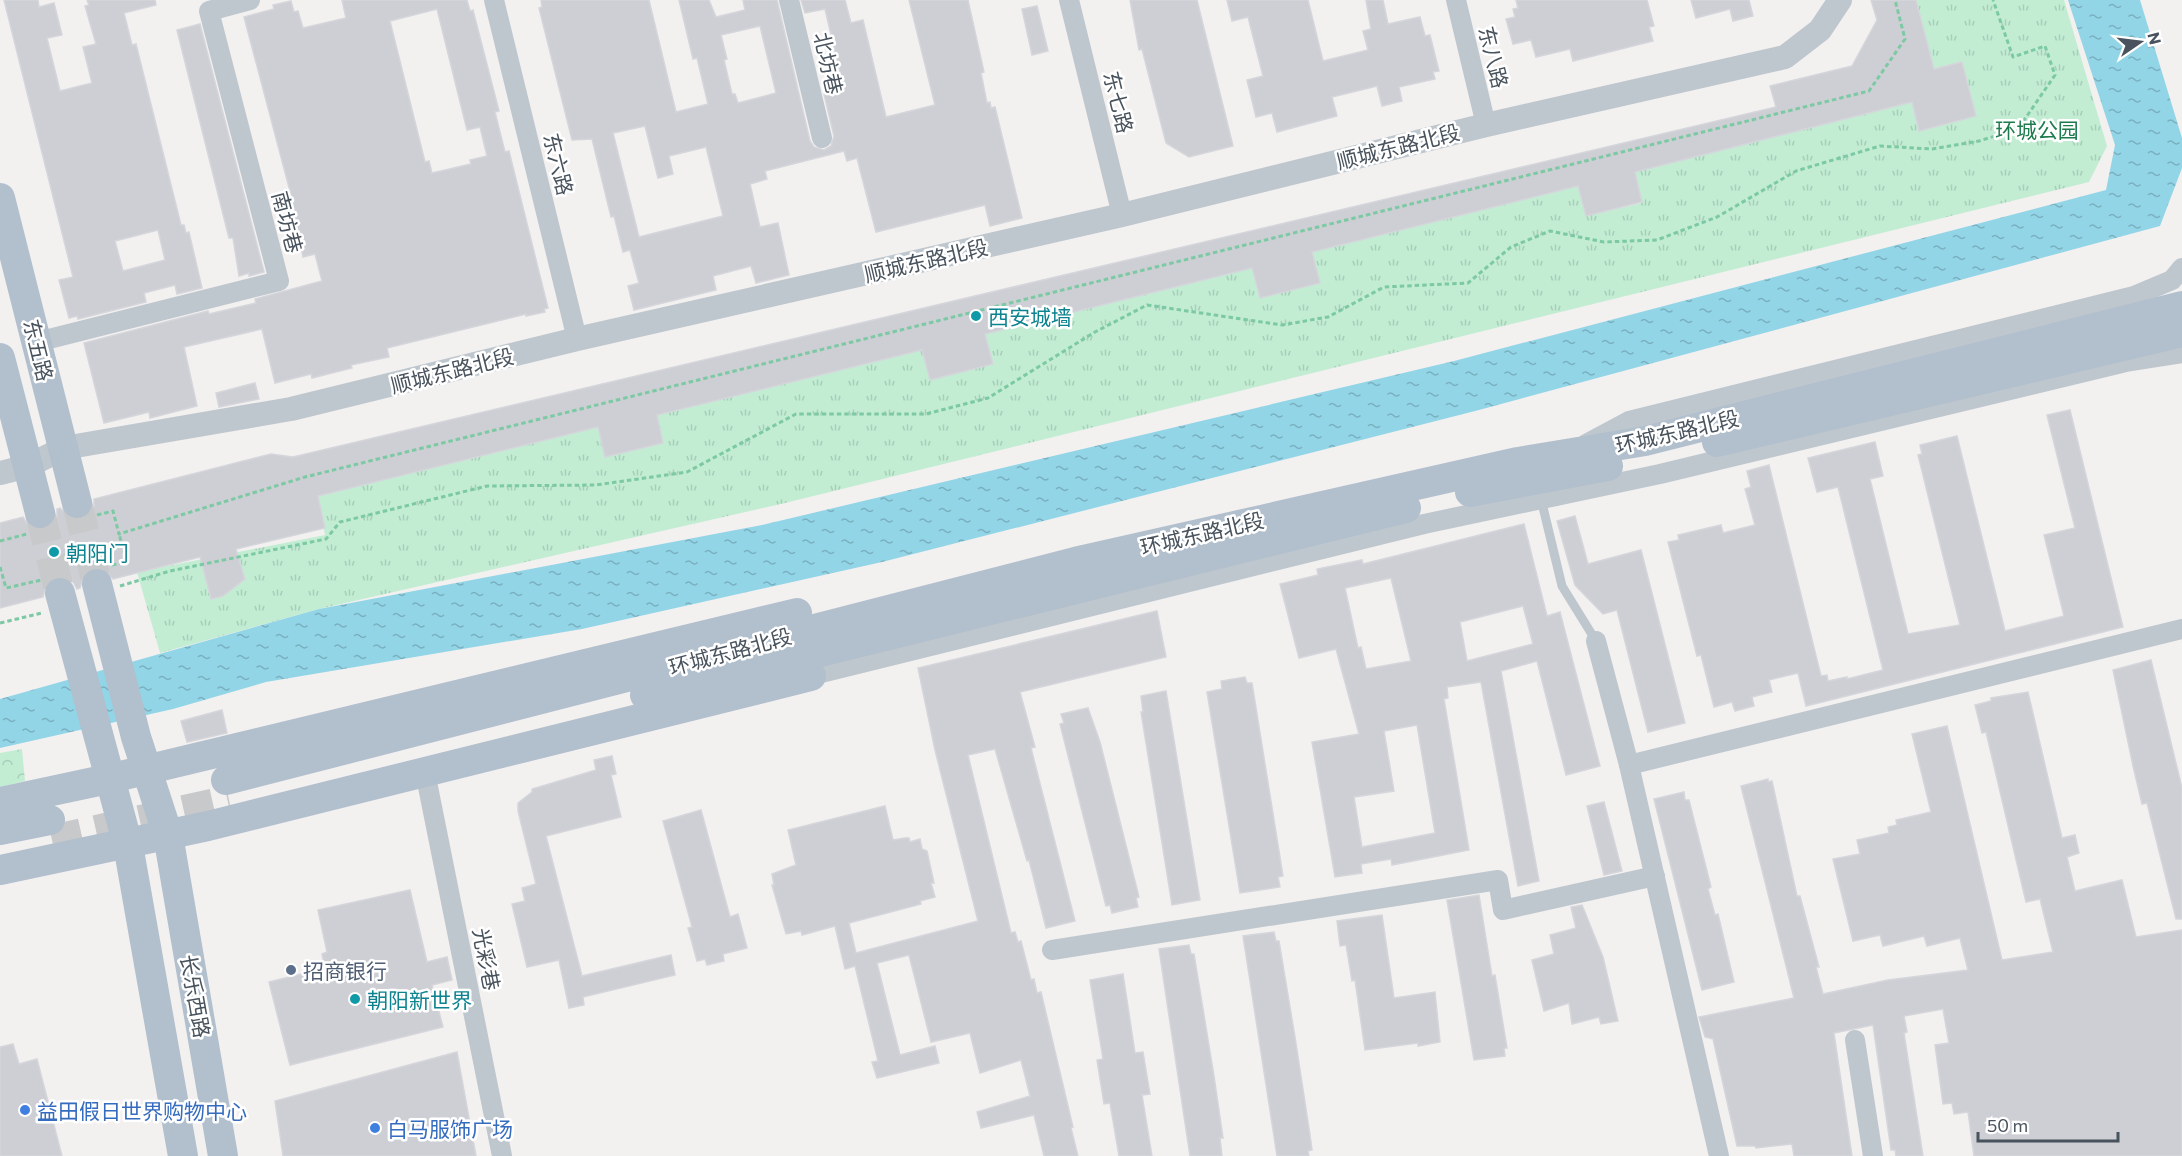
<svg xmlns="http://www.w3.org/2000/svg" width="2182" height="1156" font-family="Commissioner,'Noto Sans SC',sans-serif">
<style>
.forest{fill:url(#forest-crowns)}
.park{fill:url(#park-tufts)}
.water{fill:url(#water-ripples)}
.building{fill:#cdcfd4;stroke:#d5d6db;stroke-width:1.5;fill-rule:evenodd}
.lines{fill:none;stroke-linecap:round;stroke-linejoin:round}
.primary-tunnel{stroke:#c8c9cb;stroke-width:30;stroke-dasharray:30 15;stroke-linecap:butt}
.path{stroke:#7cc9a4;stroke-width:3;stroke-dasharray:4.5 3;stroke-linecap:butt}
.service{stroke:#bfc7ce;stroke-width:9}
.minor{stroke:#bfc7ce;stroke-width:20}
.tertiary{stroke:#bfc7ce;stroke-width:24}
.primary{stroke:#b2bfcd;stroke-width:30}
.culture-dot{fill:#0f9aa8;stroke:#fff;stroke-width:2}
.service-dot{fill:#5c6f8a;stroke:#fff;stroke-width:2}
.shop-dot{fill:#3f7fe0;stroke:#fff;stroke-width:2}
.labels{text-anchor:middle;dominant-baseline:central;stroke-width:5;stroke-linejoin:round;paint-order:stroke}
.street-label{font-size:21px;fill:#49535d;stroke:#fff}
.park-label{font-size:21px;fill:#1d7b4d;stroke:#fff}
.culture-label{font-size:21px;fill:#0d838f;stroke:#fff;text-anchor:start}
.service-label{font-size:21px;fill:#4e5e75;stroke:#fff;text-anchor:start}
.shop-label{font-size:21px;fill:#366cbe;stroke:#fff;text-anchor:start}
</style>
<defs>
<pattern id="forest-crowns" width="20" height="18" patternUnits="userSpaceOnUse" patternTransform="scale(1.5)"><rect width="20" height="18" fill="#c2edd3"/><path d="M2 6a3 3 0 1 1 6 0M12 15a3 3 0 1 1 6 0" fill="none" stroke="#a8cdb8"/></pattern>
<pattern id="park-tufts" width="24" height="20" patternUnits="userSpaceOnUse" patternTransform="scale(1.5)"><rect width="24" height="20" fill="#c2edd3"/><path d="M3 7l-1-3M5 7V3M7 7l1-3M15 17l-1-3M17 17v-4M19 17l1-3" fill="none" stroke="#a8cdb8"/></pattern>
<pattern id="water-ripples" width="26" height="14" patternUnits="userSpaceOnUse" patternTransform="scale(1.5)"><rect width="26" height="14" fill="#92d5e7"/><path d="M2 4q2-2 4 0t4 0M15 11q2-2 4 0t4 0" fill="none" stroke="#79afbe"/></pattern>
</defs>
<rect width="100%" height="100%" fill="#f3f0f0"/>
<path class="forest" d="M22 749 25 781 0 787V753Z"/>
<path class="park" d="M1916 0H2064L2107 146 2089 182 785 503 319 609 160 653 137 572 325 535 318 496 598 427 606 457 663 443 657 415 922 350 930 379 993 364 985 334 1252 268 1260 297 1319 283 1312 252 1578 186 1586 216 1642 203 1635 172 1912 102 1920 131 1976 116 1962 62 1934 69Z"/>
<path class="water" d="M2068 0H2140L2182 138V168L2160 226 1479 410 882 562 582 629 266 682 173 709 0 748V699L319 609 762 525 1454 361 2106 190 2115 145Z"/>
<g class="building">
<path d="M4 0H38L39 7 54 3 62 35 47 38 60 91 92 83 83 47 96 44 85 6 89 5 87 0H155L156 5 124 13 132 45 136 44 181 225H184L186 233 189 232 202 288 177 294 175 285 144 293 146 302 78 319 77 316 69 318 59 280 73 277ZM158 230 165 260 123 271 115 241Z"/>
<path d="M342 0H467L470 11 473 10 499 111 495 112 505 152 509 151 548 308 544 309 545 312 526 316V314L387 348 389 357 351 365 352 368 312 378 311 374 275 383 262 329 184 347 197 406 150 418 149 412 104 423 84 343 208 311 209 314 256 303 255 299 322 281 315 254 303 257 291 195 244 17 274 9 273 5 291 1 294 12 298 11 303 28 346 18ZM437 9 467 130 480 127 487 156 470 160 471 164 432 173 429 161 425 162 390 21Z"/>
<path d="M541 0H649L676 112 708 104 697 58 693 59 679 0H709L716 17 745 10 743 0H777L810 141 814 147 824 150 831 146 834 136 824 94 844 90 825 9 805 13 801 0H845L851 23 863 20 886 117 935 105 909 0H968L984 72 981 73 987 103 990 102 991 108 995 107 1022 218 990 226 985 205 876 232 857 158 847 161 844 151 765 171 767 179 750 184 760 227 778 223 789 275 756 283 751 266 713 276 716 290 634 310 628 286 639 283 630 250 623 252 614 216 611 217 592 139 572 140 539 8 542 7ZM760 26 776 93 738 103 735 94H732L724 60 727 59 721 35ZM645 126 658 178 673 174 669 156 706 147 723 216 639 237 613 133Z"/>
<path d="M1130 0H1197L1233 146 1189 157 1166 143 1142 49 1139 50Z"/>
<path d="M1227 0H1308L1323 61 1368 50 1363 31 1371 29 1366 0H1383L1388 24 1420 17 1425 36 1430 35 1439 71 1433 72 1435 79 1399 87 1402 101 1382 106 1377 86 1361 90 1332 97 1337 116 1277 132 1272 113 1256 117 1247 80 1263 76 1248 17 1232 21Z"/>
<path d="M1516 0H1647L1654 26 1649 27 1653 41 1573 61 1570 49 1536 57 1531 40 1513 44 1506 19 1515 17 1513 9 1518 8Z"/>
<path d="M1691 0H1749L1753 16 1733 21 1730 9 1696 18Z"/>
<path d="M1871 0H1916L1934 69 1962 62 1976 116 1919 131 1912 102 1635 172 1642 202 1586 216 1578 186 1312 252 1320 283 1260 298 1252 268 985 334 993 364 930 380 922 350 657 415 663 443 605 457 598 427 318 496 325 528 236 549 245 579 223 596 211 599 200 557 113 579 102 568 93 567 85 572 80 588 77 589 72 580 56 576 47 581 43 597 0 608V523L23 517 28 525 44 530 52 525 57 517V509L60 508 72 519 81 520 89 515 94 507V499L271 454 293 457 1776 107 1770 86 1852 66 1877 20Z"/>
<path d="M1037 6 1048 51 1032 55 1022 9Z"/>
<path d="M200 24 264 272 249 276V273L239 276 233 238H229L177 30Z"/>
<path d="M255 383 259 399 219 407 216 393Z"/>
<path d="M2070 410 2123 627 1806 706 1798 673 1769 680 1772 692 1752 697 1754 706 1735 711 1732 702 1714 707 1701 655 1697 656 1668 542 1679 540 1678 535 1721 525 1723 533 1755 525 1745 489 1751 487 1747 471 1769 465 1821 676 1827 675 1828 681 1847 677V679L1883 670 1838 487 1817 492 1808 458 1875 442 1883 476 1870 479 1908 634 1960 625 1918 455 1922 454 1920 445 1957 436 2005 631 2064 616 2044 535 2075 528 2047 415Z"/>
<path d="M1575 516 1588 564 1641 550 1685 723 1648 732 1617 610 1603 614 1575 585 1557 521Z"/>
<path d="M1524 524 1547 616 1560 612 1600 766 1566 775 1537 661 1501 671 1539 881 1518 886 1481 682 1447 687 1448 698 1444 699 1469 850 1392 865 1391 859 1361 864 1362 873 1335 877 1312 742 1359 734 1336 649 1299 658 1280 584 1318 575 1317 569 1362 560 1363 564ZM1391 578 1411 661 1366 669 1361 647 1358 648 1345 588ZM1523 606 1533 644 1467 661 1460 622ZM1417 725 1435 833 1362 847 1354 797 1394 791 1384 731Z"/>
<path d="M1157 611 1166 657 1020 692 1035 747 1031 748 1075 921 1046 928 1029 860 1027 861 995 749 968 755 1011 933 1015 932 1018 942 1021 941 1031 980 1034 979 1037 993 1041 992 1073 1127 1071 1128 1078 1156H1044L1034 1115 981 1128 977 1112 1030 1096 1021 1060 980 1073 970 1033 931 1042 909 955 877 963 900 1055 935 1046 939 1063 877 1078 872 1062 878 1061 855 966 845 969 835 926 802 935 801 931 786 934 772 885H774L772 874 796 865 788 830 885 806 893 840 905 838H909L910 842 920 839 922 849 927 851 934 883H931L935 897 920 901 921 904 849 923 856 953 978 921 935 750 918 668Z"/>
<path d="M2151 660 2182 788V919H2176L2147 803 2142 804 2133 766 2113 670Z"/>
<path d="M1245 677 1247 683H1252L1283 876 1278 877 1280 887 1240 893 1207 692 1222 689 1221 681Z"/>
<path d="M1166 691 1200 900 1172 905 1141 712H1143L1141 696Z"/>
<path d="M2028 692 2062 838 2075 835 2079 853 2067 857 2075 891 2122 880 2136 937 2182 930V1156H1974L1968 1112 1954 1114 1952 1103 1943 1104 1935 1045 1949 1043 1943 1009 1904 1016 1907 1032 1904 1033 1923 1156H1896L1895 1150H1891L1873 1025 1834 1033 1852 1156H1794L1792 1144 1756 1148 1755 1146H1737L1713 1039 1705 1037 1699 1017 1794 998 1741 786 1768 779V782L1772 781 1797 896H1800L1819 967H1816L1823 994 1888 980 1968 970 1960 938 1927 946 1924 936 1883 946 1880 935 1853 941 1833 859 1860 854 1857 840 1889 833 1888 827 1897 825 1896 820 1931 812 1912 734 1947 726 2002 960 2053 952 2040 899 2026 902 1986 732 1982 733 1975 705 1991 701V698Z"/>
<path d="M1088 708 1100 742 1139 897 1136 898 1138 907 1112 913 1110 905 1106 906 1060 724 1064 723 1061 714Z"/>
<path d="M222 710 227 733 187 742 181 721Z"/>
<path d="M612 756 616 774 611 775 621 817 546 836 582 976 671 955 675 975 583 997 584 1005 569 1008 559 960 527 967 512 904 525 901 522 888 536 884 518 811V803L532 792V789L596 770 594 760Z"/>
<path d="M1684 792 1685 800H1689L1711 887 1708 889 1715 915 1718 914 1734 982 1702 990 1654 799Z"/>
<path d="M1604 802 1622 871 1604 875 1587 806Z"/>
<path d="M701 810 730 917 738 914 747 948 723 954 724 961 707 965 705 959 697 961 688 928 692 927 663 821Z"/>
<path d="M410 890 427 962 447 957 452 980 432 985 443 1027 290 1065 269 982 325 968 322 954 327 952 318 910Z"/>
<path d="M1479 895 1492 976 1495 975 1507 1048H1504L1505 1056 1474 1060 1447 900Z"/>
<path d="M1582 905 1603 957 1618 1021 1601 1024 1599 1017 1572 1024 1569 1003 1544 1011 1532 960 1554 954 1550 935 1576 928 1571 907Z"/>
<path d="M1382 915 1394 998 1435 992 1440 1042 1418 1046V1043L1365 1050 1355 980 1352 981 1346 945 1340 946 1337 921Z"/>
<path d="M1274 932 1276 941H1279L1295 1037 1310 1135 1312 1150 1308 1151 1309 1156H1277L1273 1130 1243 936Z"/>
<path d="M1189 945 1191 954H1194L1214 1076 1223 1138H1220L1222 1156H1190L1159 949Z"/>
<path d="M1123 974 1135 1053 1143 1052 1150 1094 1142 1095 1152 1156H1119L1110 1103 1104 1104 1097 1060 1103 1059 1090 980Z"/>
<path d="M13 1044 19 1064 37 1059 62 1156H0V1047Z"/>
<path d="M457 1052 476 1156H283L275 1101Z"/>
</g>
<g class="lines">
<g class="primary-tunnel">
<path d="M77 503 97 584"/>
<path d="M40 513 60 593"/>
<path d="M52 840 229 800"/>
</g>
<g class="path">
<path d="M97 515 113 511 119 534 305 477 1869 91 1905 39 1895 0"/>
<path d="M0 541 27 534"/>
<path d="M112 565 127 562 119 534"/>
<path d="M0 567 6 588 41 580"/>
<path d="M120 586 170 571 326 539 340 522 487 486 596 485 687 472 796 414H926L988 398 1095 332 1147 305 1282 325 1328 317 1384 287 1468 283 1511 247 1550 231 1604 242 1657 240 1717 217 1796 171 1880 146 1932 149 1979 141 2018 129 2055 75 2045 46 2013 57 1993 0"/>
<path d="M0 623 42 613"/>
</g>
<path class="service" d="M1541 499 1562 586 1596 641"/>
<g class="minor">
<path d="M494 0 577 339"/>
<path d="M789 0 822 138"/>
<path d="M1069 0 1122 215"/>
<path d="M1456 0 1486 125"/>
<path d="M37 342 279 281 209 11 250 0"/>
<path d="M1586 444 1629 421 2134 296 2172 280 2182 268"/>
<path d="M1596 641 1629 765 1719 1156"/>
<path d="M813 675 1424 524 1660 474 2126 362 2182 353"/>
<path d="M1629 765 2182 629"/>
<path d="M425 772 502 1156"/>
<path d="M1052 950 1498 880 1503 910 1655 876"/>
<path d="M1855 1040 1873 1156"/>
</g>
<path class="tertiary" d="M0 473 28 466 64 448 291 409 577 339 1122 215 1486 125 1785 57 1820 30 1840 0"/>
<g class="primary">
<path d="M0 198 77 503"/>
<path d="M0 358 40 513"/>
<path d="M1717 442 2182 332"/>
<path d="M1470 492 1608 466"/>
<path d="M97 584 136 737 168 835 223 1156"/>
<path d="M60 593 128 845 183 1156"/>
<path d="M645 695 1406 508"/>
<path d="M226 780 1075 562 1518 462 1645 441 2182 306"/>
<path d="M0 802 108 779 797 613"/>
<path d="M0 830 50 820"/>
<path d="M0 870 208 826 811 676"/>
</g>
</g>
<g class="culture-dot">
<circle cx="976" cy="316" r="6"/>
<circle cx="54" cy="552" r="6"/>
<circle cx="355" cy="999" r="6"/>
</g>
<circle class="service-dot" cx="291" cy="970" r="6"/>
<g class="shop-dot">
<circle cx="25" cy="1110" r="6"/>
<circle cx="375" cy="1128" r="6"/>
</g>
<g class="labels">
<g class="street-label">
<text transform="translate(1494 57) rotate(76)">东八路</text>
<text transform="translate(829 63) rotate(77)">北坊巷</text>
<text transform="translate(1119 102) rotate(76)">东七路</text>
<text transform="translate(1398 146) rotate(-14)">顺城东路北段</text>
<text transform="translate(559 164) rotate(76)">东六路</text>
<text transform="translate(288 222) rotate(75)">南坊巷</text>
<text transform="translate(926 260) rotate(-13)">顺城东路北段</text>
<text transform="translate(39 350) rotate(76)">东五路</text>
<text transform="translate(452 370) rotate(-14)">顺城东路北段</text>
<text transform="translate(1677 431) rotate(-13)">环城东路北段</text>
<text transform="translate(1202 533) rotate(-13)">环城东路北段</text>
<text transform="translate(730 651) rotate(-15)">环城东路北段</text>
<text transform="translate(487 959) rotate(79)">光彩巷</text>
<text transform="translate(196 996) rotate(80)">长乐西路</text>
</g>
<g class="park-label">
<text x="2037" y="129">环城公园</text>
</g>
<g class="culture-label">
<text x="988" y="316">西安城墙</text>
<text x="66" y="552">朝阳门</text>
<text x="367" y="999">朝阳新世界</text>
</g>
<g class="service-label">
<text x="303" y="970">招商银行</text>
</g>
<g class="shop-label">
<text x="37" y="1110">益田假日世界购物中心</text>
<text x="387" y="1128">白马服饰广场</text>
</g>
</g>
<g transform="translate(2140 42) rotate(76)" stroke="#ffffff" stroke-width="4.5" paint-order="stroke">
<path d="M0-4.5L10 22L0 15L-10 22Z" fill="#49535d"/>
<text y="-9" font-size="16" font-weight="bold" text-anchor="middle" fill="#49535d">N</text>
</g>
<path d="M1978 1132v9h140v-9" fill="none" stroke="#49535d" stroke-width="3"/>
<text x="1987" y="1132" font-size="18" fill="#49535d" stroke="#ffffff" stroke-width="4.5" paint-order="stroke">50 m</text>
</svg>
